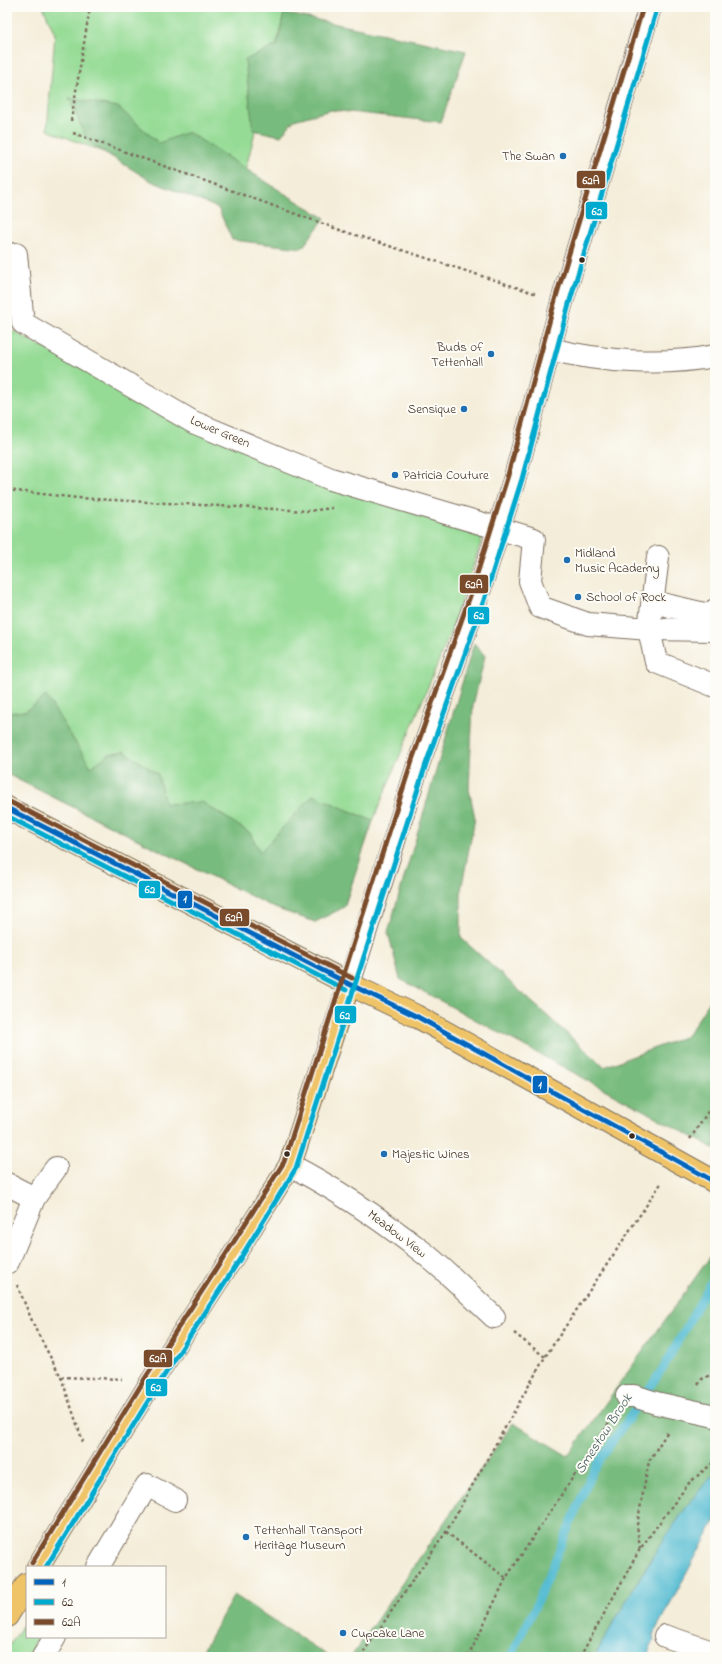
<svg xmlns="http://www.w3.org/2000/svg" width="722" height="1664" font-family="'Indie Flower',sans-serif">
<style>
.green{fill:#95db95;stroke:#68825a}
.forest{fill:#78bb7e;stroke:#5a724e}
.water{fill:#54bcd2;stroke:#487378}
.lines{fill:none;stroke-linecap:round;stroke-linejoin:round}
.stream{stroke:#54bcd2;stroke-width:8}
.minor-casing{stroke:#7c6e5f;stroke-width:24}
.major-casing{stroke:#7c6e5f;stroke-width:24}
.highway-casing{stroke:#7c6e5f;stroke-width:24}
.path{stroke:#7c6e5f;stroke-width:2.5;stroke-dasharray:3 3;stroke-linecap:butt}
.minor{stroke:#fff;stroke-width:22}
.major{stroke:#efc469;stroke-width:22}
.highway{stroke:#efc469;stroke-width:22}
.highway-bridge-casing{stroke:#7c6e5f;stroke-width:24;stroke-linecap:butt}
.highway-bridge{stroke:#efc469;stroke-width:22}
.bus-1-casing{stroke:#fdfcf7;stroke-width:8}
.bus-2-casing{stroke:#fdfcf7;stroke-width:8}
.bus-3-casing{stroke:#fdfcf7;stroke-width:8}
.bus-1{stroke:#0065bd;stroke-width:5}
.bus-2{stroke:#00a9ce;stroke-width:5}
.bus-3{stroke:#7a4b2a;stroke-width:5}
.poi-dot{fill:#1f6fb2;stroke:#fdfcf7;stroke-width:1.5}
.bus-dot{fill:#3b2a1e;stroke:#fdfcf7;stroke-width:1.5}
.labels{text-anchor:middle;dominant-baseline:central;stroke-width:4;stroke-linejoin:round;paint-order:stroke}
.poi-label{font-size:13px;fill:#3b2a1e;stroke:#fdfcf7;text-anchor:start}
.street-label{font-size:13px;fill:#3b2a1e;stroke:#fdfcf7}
.water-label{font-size:14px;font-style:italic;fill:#445d5d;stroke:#fdfcf7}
.line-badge{stroke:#fdfcf7;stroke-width:1.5}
.badge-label{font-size:11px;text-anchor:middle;font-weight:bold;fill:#fff}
</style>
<rect width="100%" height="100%" fill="#fdfcf7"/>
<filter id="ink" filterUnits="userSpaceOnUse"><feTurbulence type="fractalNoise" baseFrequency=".025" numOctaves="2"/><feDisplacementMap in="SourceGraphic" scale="8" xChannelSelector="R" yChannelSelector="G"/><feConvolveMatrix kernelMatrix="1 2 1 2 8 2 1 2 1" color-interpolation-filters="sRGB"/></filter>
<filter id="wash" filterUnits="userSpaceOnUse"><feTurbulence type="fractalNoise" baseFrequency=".012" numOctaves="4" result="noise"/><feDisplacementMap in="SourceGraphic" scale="16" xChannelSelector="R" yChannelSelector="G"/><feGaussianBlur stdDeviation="0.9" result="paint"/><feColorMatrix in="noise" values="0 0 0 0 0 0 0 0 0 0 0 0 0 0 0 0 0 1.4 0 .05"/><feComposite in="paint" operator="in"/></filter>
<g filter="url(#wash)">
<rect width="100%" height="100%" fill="#f4edd9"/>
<g class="green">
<path d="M43 7H286L237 204 47 130 55 34Z"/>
<path d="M7 326 11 330 198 431 485 530 455 621 373 821 344 907 315 922 275 908 7 774Z"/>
<path d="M27 1618V1637H38L27 1657H7V1650Z"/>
</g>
<g class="forest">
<path d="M284 13 466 51 441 122 331 110 294 120 281 136 253 130 245 60 277 45Z"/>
<path d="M69 98 118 107 159 143 188 132 282 192 325 218 302 248 232 240 218 208 151 181 88 142Z"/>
<path d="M474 643 485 656 473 705 469 789 475 818 461 890V938L604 1067 687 1036 715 993V1149L400 979 388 932Z"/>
<path d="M46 696 91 767 109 754 124 751 158 774 165 804 202 802 250 833 260 852 313 795 373 821 344 907 315 922 275 908 7 774V713L26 711Z"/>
<path d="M715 1250V1472L681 1515 649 1562 594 1657H351L513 1423 568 1456Z"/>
<path d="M234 1595 330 1657H199Z"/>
</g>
<path class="water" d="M715 1472V1521L653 1635 654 1640 646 1657H594C631 1593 666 1527 715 1472Z"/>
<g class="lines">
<path class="stream" d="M510 1657 533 1612 593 1470 665 1365 715 1275"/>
</g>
</g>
<g filter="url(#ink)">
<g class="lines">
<defs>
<g id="minor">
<path d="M16 254 23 323 193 422 331 479 534 539 530 581 540 607 588 624 649 629 715 630"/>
<path d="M550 349C601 362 663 366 715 356"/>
<path d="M658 557 649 629 656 662 715 686"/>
<path d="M653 602 713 616 715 610"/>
<path d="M349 984 419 762 477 598 515 477 562 302 650 7"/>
<path d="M290 1165C336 1189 379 1218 420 1250 446 1270 470 1295 494 1317"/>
<path d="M7 1184 34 1198"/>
<path d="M8 1262 34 1198 56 1168"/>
<path d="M627 1396H634L656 1403 715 1416"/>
<path d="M98 1567 147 1485 175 1500"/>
<path d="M665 1636 715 1653"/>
<path d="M43 1657 55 1637"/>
</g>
<g id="major">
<path d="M38 1567 152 1381 234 1255 290 1165 349 984"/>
<path d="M7 1616 27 1584"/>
</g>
<path id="highway" d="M7 808 349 984 416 1016 643 1142"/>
</defs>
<use href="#minor" class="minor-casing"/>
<use href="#major" class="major-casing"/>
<use href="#highway" class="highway-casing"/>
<g class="path">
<path d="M71 121 90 7"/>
<path d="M73 133 340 230 537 294"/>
<path d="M7 490 78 498 308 511 333 508"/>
<path d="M690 1139 715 1101"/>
<path d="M17 1285 36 1330 61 1377 122 1379"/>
<path d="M514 1333 545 1357"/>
<path d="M61 1377 83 1442"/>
<path d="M698 1385 702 1379 715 1373"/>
<path d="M446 1532 506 1578"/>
<path d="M640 1549 637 1525 649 1461 668 1431"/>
<path d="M360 1657 446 1532 545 1357 662 1182"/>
<path d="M468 1657 506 1578 613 1417"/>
<path d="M580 1657 640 1549 689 1483 715 1461"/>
</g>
<use href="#minor" class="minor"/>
<use href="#major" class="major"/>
<use href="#highway" class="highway"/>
<defs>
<path id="highway-bridge" d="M643 1142 715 1182"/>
</defs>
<use href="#highway-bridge" class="highway-bridge-casing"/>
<use href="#highway-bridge" class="highway-bridge"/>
<defs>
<path id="bus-1" d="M7 808 349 984 416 1016 715 1182"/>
<g id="bus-2">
<path d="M7 816 346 990"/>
<path d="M46 1567 158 1385 240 1259 296 1168 426 764 484 600 522 479 569 304 657 9"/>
</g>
<g id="bus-3">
<path d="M10 802 352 978"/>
<path d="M32 1563 146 1377 228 1251 284 1162 412 760 470 596 508 475 555 300 643 7"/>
</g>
</defs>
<use href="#bus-1" class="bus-1-casing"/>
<use href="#bus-2" class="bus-2-casing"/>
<use href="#bus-3" class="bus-3-casing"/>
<use href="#bus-1" class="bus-1"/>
<use href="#bus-2" class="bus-2"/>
<use href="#bus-3" class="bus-3"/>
</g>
</g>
<g class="poi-dot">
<circle cx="563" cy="156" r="4"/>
<circle cx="491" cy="354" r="4"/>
<circle cx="464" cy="409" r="4"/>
<circle cx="395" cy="475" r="4"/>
<circle cx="567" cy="560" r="4"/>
<circle cx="578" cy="597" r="4"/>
<circle cx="384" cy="1154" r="4"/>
<circle cx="246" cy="1537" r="4"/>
<circle cx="343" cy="1633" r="4"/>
</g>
<g class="bus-dot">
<circle cx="582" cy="260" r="3.5"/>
<circle cx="632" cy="1136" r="3.5"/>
<circle cx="287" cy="1154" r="3.5"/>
</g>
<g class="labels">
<g class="poi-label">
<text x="555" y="156" text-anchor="end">The Swan</text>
<text x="483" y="347" text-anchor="end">Buds of<tspan x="483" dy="15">Tettenhall</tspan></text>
<text x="456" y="409" text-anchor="end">Sensique</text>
<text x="403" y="475">Patricia Couture</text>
<text x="575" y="553">Midland<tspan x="575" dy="15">Music Academy</tspan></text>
<text x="586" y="597">School of Rock</text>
<text x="392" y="1154">Majestic Wines</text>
<text x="254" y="1530">Tettenhall Transport<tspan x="254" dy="15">Heritage Museum</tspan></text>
<text x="351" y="1633">Cupcake Lane</text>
</g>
<g class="street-label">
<text transform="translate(220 432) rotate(23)">Lower Green</text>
<text transform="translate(397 1234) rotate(37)">Meadow View</text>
</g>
<g class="water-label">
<text transform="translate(604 1434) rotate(-57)">Smestow Brook</text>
</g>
</g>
<g class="line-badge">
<rect x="576" y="170" width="30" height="19" rx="4" fill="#7a4b2a"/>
<rect x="585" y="201" width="23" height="19" rx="4" fill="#00a9ce"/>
<rect x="459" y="574" width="30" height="20" rx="4" fill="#7a4b2a"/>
<rect x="467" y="606" width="23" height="19" rx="4" fill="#00a9ce"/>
<rect x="138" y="880" width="23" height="19" rx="4" fill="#00a9ce"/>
<rect x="177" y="890" width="16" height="19" rx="4" fill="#0065bd"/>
<rect x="219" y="908" width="31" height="19" rx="4" fill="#7a4b2a"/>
<rect x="334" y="1005" width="23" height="19" rx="4" fill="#00a9ce"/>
<rect x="532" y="1075" width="16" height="19" rx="4" fill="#0065bd"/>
<rect x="143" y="1349" width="30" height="19" rx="4" fill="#7a4b2a"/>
<rect x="145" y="1378" width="23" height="19" rx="4" fill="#00a9ce"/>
</g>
<g class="badge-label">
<text x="591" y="184">62A</text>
<text x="597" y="215">62</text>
<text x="474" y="588">62A</text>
<text x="479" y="619">62</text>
<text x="150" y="893">62</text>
<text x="185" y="903">1</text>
<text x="234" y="921">62A</text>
<text x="345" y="1019">62</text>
<text x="540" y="1089">1</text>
<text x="158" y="1362">62A</text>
<text x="156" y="1391">62</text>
</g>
<rect width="722" height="1664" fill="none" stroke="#fdfcf7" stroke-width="24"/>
<rect x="26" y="1566" width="140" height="72" fill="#fdfcf7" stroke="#afa8a0"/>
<rect x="34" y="1579" width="20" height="6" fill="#0065bd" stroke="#afa8a0"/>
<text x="62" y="1586" font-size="12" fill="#3b2a1e">1</text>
<rect x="34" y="1599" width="20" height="6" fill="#00a9ce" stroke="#afa8a0"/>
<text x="62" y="1606" font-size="12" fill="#3b2a1e">62</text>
<rect x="34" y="1619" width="20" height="6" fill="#7a4b2a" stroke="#afa8a0"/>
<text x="62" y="1626" font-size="12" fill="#3b2a1e">62A</text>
</svg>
